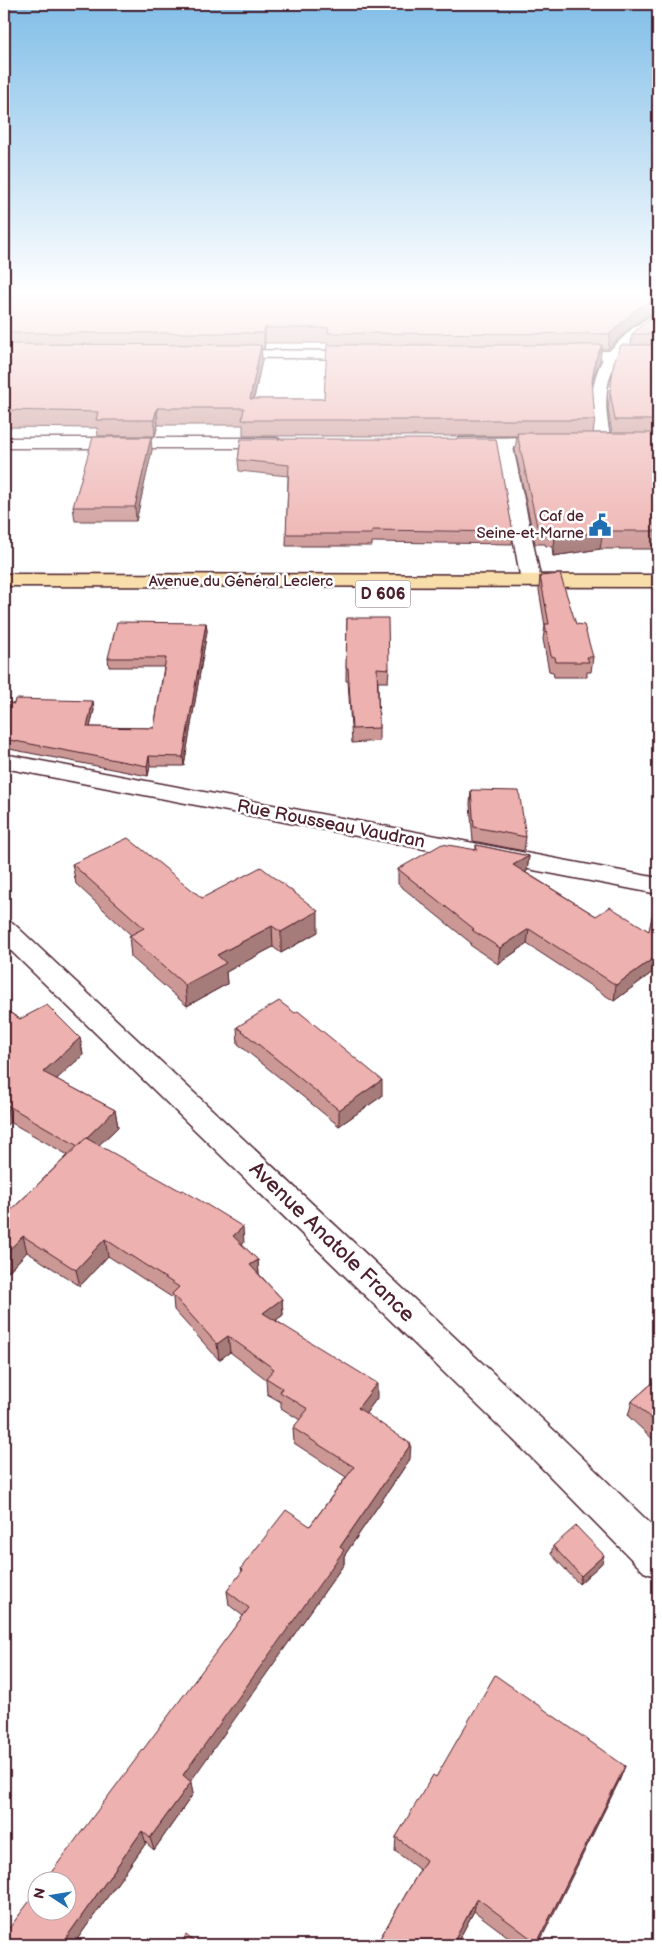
<svg xmlns="http://www.w3.org/2000/svg" width="662" height="1949" font-family="'Balsamiq Sans',sans-serif">
<style>
.lines{fill:none;stroke-linecap:round;stroke-linejoin:round}
.street-casing{stroke:#4a1f2b;stroke-width:3}
.secondary-casing{stroke:#4a1f2b;stroke-width:3}
.primary-casing{stroke:#4a1f2b;stroke-width:3}
.street{fill:#fff;fill-rule:evenodd}
.secondary{fill:#fff;fill-rule:evenodd}
.primary{fill:#f8deab;fill-rule:evenodd}
.wall{fill:#cc9896;stroke:#4a1f2b;fill-rule:evenodd}
.shaded-wall{fill:#a67c7a;stroke:#4a1f2b}
.building{fill:#edb1af;stroke:#4a1f2b}
.labels{text-anchor:middle;dominant-baseline:central;stroke-width:5;stroke-linejoin:round;paint-order:stroke}
.far-poi-label{font-size:15px;fill:#4a1f2b;stroke:#fff;text-anchor:end}
.far-street-label{font-size:15px;fill:#4a1f2b;stroke:#fff}
.shield{fill:#fff;stroke:#80626b;stroke-width:1}
.shield-label{font-size:16px;font-weight:bold;fill:#4a1f2b}
.street-label{font-size:18px;fill:#4a1f2b;stroke:#fff}
.near-street-label{font-size:21px;fill:#4a1f2b;stroke:#fff}
</style>
<rect width="100%" height="100%" fill="#fff"/>
<filter id="ink" filterUnits="userSpaceOnUse"><feTurbulence type="fractalNoise" baseFrequency=".02" numOctaves="2"/><feDisplacementMap in="SourceGraphic" scale="10" xChannelSelector="R" yChannelSelector="G"/><feConvolveMatrix kernelMatrix="1 2 1 2 8 2 1 2 1" color-interpolation-filters="sRGB"/></filter>
<g filter="url(#ink)">
<g class="lines">
<defs>
<g id="street">
<path d="M658 311V322L625 351H658V359H618C602 384 605 416 612 443L610 446H598C585 427 591 379 603 359H563L556 355 563 351H609L633 328Z"/>
<path d="M225 350 365 351 372 355 365 359 220 357 218 354 220 351Z"/>
<path d="M554 437 562 442 560 445 513 447 541 581 538 585H524L521 581 497 448H460L452 443 460 438Z"/>
<path d="M4 438H277L285 443 277 448H4Z"/>
<path d="M4 754 658 878V894L4 768Z"/>
</g>
<path id="secondary" d="M4 920 13 923 560 1436 658 1531V1577L644 1572 534 1460 4 944Z"/>
<path id="primary" d="M4 574 658 575V587L4 586Z"/>
</defs>
<use href="#street" class="street-casing"/>
<use href="#secondary" class="secondary-casing"/>
<use href="#primary" class="primary-casing"/>
<use href="#street" class="street"/>
<use href="#secondary" class="secondary"/>
<use href="#primary" class="primary"/>
</g>
<g class="wall">
<path d="M4 290H658V309L632 326 608 349H601L600 361 593 377 592 385 595 420 593 433H612L608 408 614 362 631 345 632 334 658 311V549H600L553 556 552 547 546 546 545 544H535L515 450 517 436H243V425H158L155 436H98L97 428 4 427V428ZM265 343H328L324 399H254L262 360 261 349H264Z"/>
<path d="M241 439 513 532 512 544 372 542V546H286L288 476 239 471 238 460Z"/>
<path d="M152 450 136 521H75L73 507Z"/>
<path d="M540 576 576 624 593 657 591 672H587V677H554L553 672 549 671 543 639 545 626 539 590Z"/>
<path d="M347 618 389 669 388 682H378L379 728V741L352 743 348 681H346Z"/>
<path d="M206 623 207 631 184 766H150L148 776 4 748V702L14 704 94 710 90 727 154 728 164 667H109L108 658Z"/>
<path d="M471 790 526 837 524 851 473 841 470 804Z"/>
<path d="M476 845 529 856 527 871 525 872 596 916 649 931 658 890V968L614 1001 527 944 498 964 470 945 471 943 398 884V869L476 850Z"/>
<path d="M72 864 202 898 318 932 281 953 273 947 226 972 227 984 187 1006 131 957 129 936 131 935 76 884Z"/>
<path d="M4 1009 20 1019 80 1038 83 1055 56 1079 115 1110 118 1127 99 1145 244 1243 242 1245 258 1260 259 1274 282 1299 283 1315 276 1320 377 1398 366 1413 410 1459 344 1556V1564L190 1781 193 1794 154 1850 146 1843 73 1945H4L243 1616 229 1605 227 1591 242 1572 241 1568 310 1526 346 1477 294 1443 293 1428 300 1420 281 1408V1402L267 1394 266 1379 230 1352 219 1360 174 1310 173 1298 108 1256 80 1286 27 1252 4 1276V1217L68 1155 10 1122 4 1128Z"/>
<path d="M237 1027 382 1096 339 1126 238 1044Z"/>
<path d="M658 1378V1444L628 1416 632 1401Z"/>
<path d="M553 1546 602 1563 579 1584 551 1554Z"/>
<path d="M625 1766 619 1781 538 1945H519L474 1911 456 1945H376L420 1870 395 1851 396 1837 436 1777Z"/>
</g>
<g class="shaded-wall">
<path d="M4 290H28L4 300Z"/>
<path d="M658 296V309L632 326 608 349 610 334 634 311Z"/>
<path d="M265 328V343L264 349V333Z"/>
<path d="M261 345 262 360 250 415V399Z"/>
<path d="M602 345 600 361 593 377 590 398 595 361Z"/>
<path d="M157 408 158 425 155 436 154 420Z"/>
<path d="M151 437 152 450 136 521 135 507Z"/>
<path d="M603 531 600 549 553 556 555 538Z"/>
<path d="M206 623 207 631 184 766 183 757Z"/>
<path d="M93 701 94 710 88 736 87 727Z"/>
<path d="M149 756 150 766 148 776 147 766Z"/>
<path d="M529 856 527 871 511 880 513 865Z"/>
<path d="M318 911V932L281 953V932Z"/>
<path d="M272 926 273 947 226 972 227 984 187 1006 185 985 217 955Z"/>
<path d="M529 929 527 944 498 964 500 948Z"/>
<path d="M658 955V968L614 1001 616 985Z"/>
<path d="M80 1038 83 1055 46 1089 43 1072Z"/>
<path d="M382 1080V1096L339 1126V1110Z"/>
<path d="M7 1105 10 1122 4 1128V1108Z"/>
<path d="M115 1110 118 1127 81 1162 78 1146Z"/>
<path d="M243 1227 244 1243 234 1252 233 1236Z"/>
<path d="M23 1236 27 1252 4 1276V1255Z"/>
<path d="M105 1239 108 1256 80 1286 76 1270Z"/>
<path d="M258 1260 259 1276 250 1265Z"/>
<path d="M282 1299 283 1315 264 1329 263 1313Z"/>
<path d="M228 1336 230 1352 219 1360 217 1344Z"/>
<path d="M377 1383V1398L358 1424V1408Z"/>
<path d="M411 1444 410 1459 344 1556V1564L186 1788 183 1775Z"/>
<path d="M604 1555 602 1563 579 1584 581 1576Z"/>
<path d="M625 1766 619 1781 538 1945H536Z"/>
<path d="M191 1782 193 1794 154 1850 150 1838Z"/>
<path d="M142 1831 146 1843 73 1945H61Z"/>
<path d="M477 1898 474 1911 456 1945H452Z"/>
</g>
<g class="building">
<path d="M18 290H658V296L634 311 610 334 328 333 329 328H265L264 333H4V296Z"/>
<path d="M658 311V334H632Z"/>
<path d="M4 344 261 345 250 399H324L327 345H602L595 361 592 381 595 420H242L244 408H157L154 420H96L98 412 4 410Z"/>
<path d="M621 345H658V420H615L610 392 614 362Z"/>
<path d="M517 433H658V531H603L555 538 554 529H548L547 526H537Z"/>
<path d="M93 437H151L135 507H73Z"/>
<path d="M241 439H496L513 532 372 530V534H286L289 465 238 460Z"/>
<path d="M560 574 576 624 584 625 593 657H587L589 662H556L555 657 551 656 545 624H549L540 576Z"/>
<path d="M347 618H388L389 669 377 668 379 728 352 729 348 668H346Z"/>
<path d="M117 622 206 623 183 757 149 756 147 766 4 739V702L14 704 15 699 93 701 87 727 154 728 166 658H108Z"/>
<path d="M471 790 519 791 526 837 474 827Z"/>
<path d="M128 838 202 898 261 867 318 911 281 932 272 926 217 955 226 963 185 985 129 936 144 928 72 864Z"/>
<path d="M442 844 477 850 476 845 529 856 513 865 596 916 610 907 649 931 658 890V955L616 985 529 929 500 948 472 930 474 929 398 869Z"/>
<path d="M279 1001 295 1013 298 1011 382 1080 339 1110 237 1027Z"/>
<path d="M47 1005 80 1038 43 1072 115 1110 78 1146 7 1105 4 1108V1009L20 1019Z"/>
<path d="M86 1138 181 1191 183 1190 243 1227 233 1236 258 1260 250 1265 282 1299 263 1313 377 1383 358 1408 411 1444 340 1547 344 1550 183 1775 191 1782 150 1838 142 1831 61 1945H4V1935L38 1890V1912H68V1882H44L249 1608 227 1591 243 1570 241 1568 286 1510 310 1526 354 1467 293 1428 308 1409 280 1392 282 1388 266 1378 274 1369 228 1336 217 1344 172 1294 179 1287 105 1239 76 1270 23 1236 4 1255V1217Z"/>
<path d="M658 1378V1425L632 1401Z"/>
<path d="M576 1526 604 1555 581 1576 553 1546Z"/>
<path d="M495 1675 625 1766 537 1943 477 1898 452 1945H376L426 1860 396 1837 433 1775 436 1777Z"/>
<path d="M186 1935 198 1945H180Z"/>
</g>
</g>
<linearGradient id="sky" x2="0" y2="1"><stop stop-color="#81bee8"/><stop offset="0.52" stop-color="#fff"/><stop offset="1" stop-color="#fff" stop-opacity="0"/></linearGradient>
<rect width="662" height="563" fill="url(#sky)"/>
<defs>
<symbol id="civic-bare" viewBox="-9 -9 18 18"><path d="M-.6-6.5H3V-4.5H.6V-3L4-1V1h2V6H-6V1h2V-1L-.6-3ZM-1.2 2.5V6h2.4V2.5Z" fill="#1f6fb2" stroke="#fff" stroke-width="2.5" paint-order="stroke"/></symbol>
</defs>
<g fill-rule="evenodd">
<use href="#civic-bare" x="584" y="509" width="32" height="32"/>
</g>
<g class="labels">
<g class="far-poi-label">
<text x="584" y="516">Caf de<tspan x="584" dy="17">Seine-et-Marne</tspan></text>
</g>
<g class="far-street-label">
<text x="241" y="581">Avenue du Général Leclerc</text>
</g>
<rect class="shield" x="355.5" y="580.5" width="55" height="27" rx="4"/>
<g class="shield-label">
<text x="383" y="594">D 606</text>
</g>
<g class="street-label">
<text transform="translate(331 824) rotate(11)">Rue Rousseau Vaudran</text>
</g>
<g class="near-street-label">
<text transform="translate(332 1242) rotate(44)">Avenue Anatole France</text>
</g>
</g>
<rect width="662" height="1949" fill="none" stroke="#fff" stroke-width="20"/>
<rect x="10" y="10" width="642" height="1929" fill="none" stroke="#4a1f2b" stroke-width="2" filter="url(#ink)"/>
<g transform="translate(52 1896) rotate(282)"><circle r="24" fill="#ffffff" stroke="#b7a5aa"/>
<path d="M0-4L9 19L0 12L-9 19Z" fill="#1f6fb2"/>
<text y="-8" font-size="14" font-weight="bold" text-anchor="middle" fill="#4a1f2b">N</text>
</g>
</svg>
